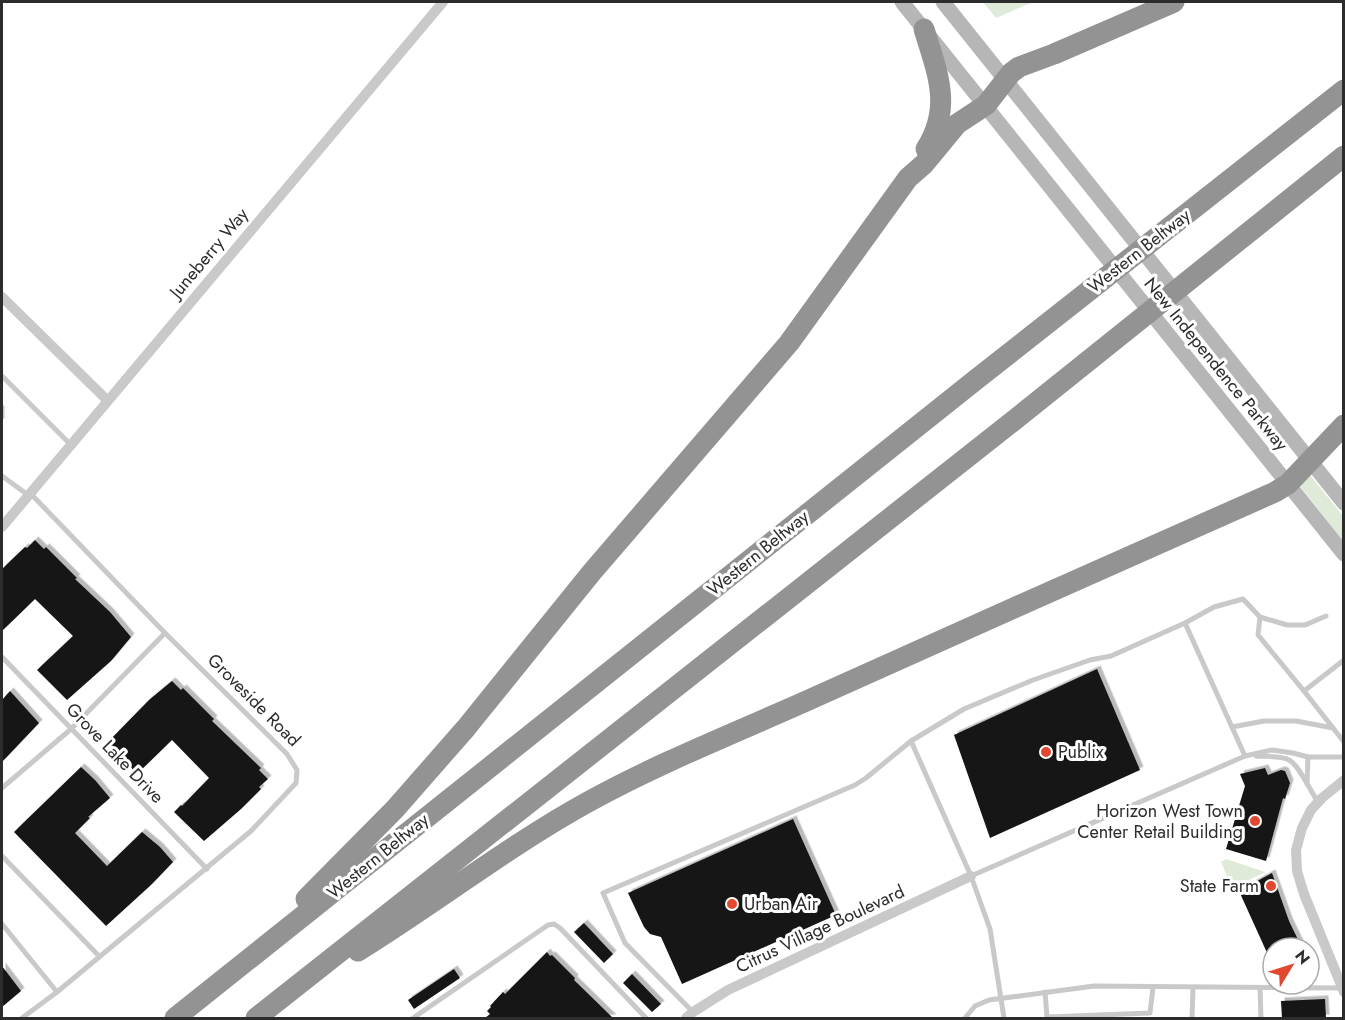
<svg xmlns="http://www.w3.org/2000/svg" width="1345" height="1020" font-family="Jost,sans-serif">
<style>
.green{fill:#dfead9}
.building{fill:#131313;filter:url(#shadow)}
.lines{fill:none;stroke-linecap:round;stroke-linejoin:round}
.lane{stroke:#c9c9c9;stroke-width:5}
.street{stroke:#c9c9c9;stroke-width:10}
.secondary{stroke:#b6b6b6;stroke-width:15}
.highway{stroke:#939393;stroke-width:21}
.poi-dot{fill:#e2472f;stroke:#fff;stroke-width:2}
.labels{text-anchor:middle;dominant-baseline:central;stroke-width:6;stroke-linejoin:round;paint-order:stroke}
.street-label{font-size:18px;fill:#2c2c2c;stroke:#fff}
.poi-label{font-size:18px;fill:#2c2c2c;stroke:#fff;text-anchor:start}
</style>
<defs>
<filter id="shadow"><feDropShadow dx="3.5" dy="-3.5" stdDeviation="0" flood-color="#0004"/></filter>
</defs>
<rect width="100%" height="100%" fill="#fff"/>
<g class="green">
<path d="M983 2H1033L996 18Z"/>
<path d="M1310 475 1343 516V541L1301 487 1300 484Z"/>
<path d="M1226 859 1265 872H1266L1232 888 1221 862Z"/>
</g>
<g class="building">
<path d="M35 540 44 549 46 547 77 578 75 579 110 612 131 637 111 661 67 700 37 670 73 636 35 599 2 631V569L25 547 27 548Z"/>
<path d="M1097 669 1140 770 990 838 954 735Z"/>
<path d="M172 681 181 690 183 688 214 719 212 721 261 768 259 770 268 779 259 787 261 789 241 809 204 841 174 812 181 805 182 806 209 778 172 740 137 774 108 742 149 700Z"/>
<path d="M10 691 39 723 2 762V700Z"/>
<path d="M81 767 95 780 110 798 88 817 90 818 75 833 107 866 142 832 160 847 173 862 152 884 106 926 14 832Z"/>
<path d="M1265 768 1268 775 1281 770 1285 771 1290 783 1285 799 1283 798 1266 861 1226 849 1245 786 1240 774Z"/>
<path d="M793 819 836 915 682 984 661 937 650 934 644 927 628 893Z"/>
<path d="M1272 873 1289 921 1302 948H1273V966L1239 891Z"/>
<path d="M584 923 613 954 604 963 574 932Z"/>
<path d="M547 952 550 956 552 955 575 978 574 980 613 1018H485L490 1014 487 1011 491 1007 490 1006 503 992 505 994Z"/>
<path d="M2 966 21 991 2 1007Z"/>
<path d="M454 969 460 978 414 1009 408 1000Z"/>
<path d="M632 974 661 1004 652 1012 623 983Z"/>
<path d="M1325 999 1326 1018H1282L1281 1001Z"/>
</g>
<g class="lines">
<g class="lane">
<path d="M2 376 70 444"/>
<path d="M2 407V417"/>
<path d="M2 476 28 495"/>
<path d="M1260 617 1258 635 1304 691"/>
<path d="M1185 623 1214 607 1243 599 1260 617 1287 625H1305L1326 616"/>
<path d="M2 657 207 869"/>
<path d="M1344 660 1304 691 1344 742"/>
<path d="M1232 727 1264 721H1296L1333 728"/>
<path d="M911 741 971 876 990 929 1004 1018"/>
<path d="M1245 756 1272 750 1293 753 1308 757H1344"/>
<path d="M1256 756C1266 757 1280 755 1289 760 1300 766 1310 791 1318 802"/>
<path d="M1307 784 1308 757"/>
<path d="M2 788 71 729 165 633"/>
<path d="M2 856 99 956"/>
<path d="M2 924 57 992"/>
<path d="M1260 988 1261 1018"/>
<path d="M1045 992 1047 1017 1150 1013 1153 987"/>
<path d="M693 1012 625 943 603 893 855 785 866 778 911 741 964 709 1033 680 1090 660 1111 656 1185 623 1245 756 971 876"/>
<path d="M22 1018 57 992 251 831 296 783 297 770 287 754 165 633 31 494"/>
<path d="M413 1018 548 925 554 924 560 928 646 1018"/>
<path d="M965 1018 975 1006 989 1000 1094 986 1342 988"/>
<path d="M1192 1018 1193 988"/>
</g>
<g class="street">
<path d="M2 297 107 400"/>
<path d="M2 527 443 2"/>
<path d="M1344 780 1322 798 1311 810 1302 828 1296 850 1297 871 1304 894 1344 992"/>
<path d="M686 1018 693 1012 728 990 971 876"/>
</g>
<g class="secondary">
<path d="M902 2 1344 554"/>
<path d="M943 2 1344 503"/>
</g>
<g class="highway">
<path d="M924 29C937 72 953 107 926 149"/>
<path d="M306 899 395 809 466 728 592 572 789 343 908 178 924 164 957 124 986 105 1011 73 1019 67 1054 54 1174 2"/>
<path d="M358 951C436 903 508 846 588 802 662 761 745 729 822 694 973 626 1123 559 1275 492L1288 484 1344 425"/>
<path d="M175 1018 978 378 1344 90"/>
<path d="M256 1018 1017 418 1344 156"/>
</g>
</g>
<g class="poi-dot">
<circle cx="1046" cy="752" r="6"/>
<circle cx="1255" cy="821" r="6"/>
<circle cx="1271" cy="886" r="6"/>
<circle cx="732" cy="904" r="6"/>
</g>
<g class="labels">
<g class="street-label">
<text transform="translate(1139 251) rotate(-38)">Western Beltway</text>
<text transform="translate(209 253) rotate(-50)">Juneberry Way</text>
<text transform="translate(1216 364) rotate(51)">New Independence Parkway</text>
<text transform="translate(758 553) rotate(-39)">Western Beltway</text>
<text transform="translate(254 700) rotate(45)">Groveside Road</text>
<text transform="translate(115 753) rotate(46)">Grove Lake Drive</text>
<text transform="translate(378 856) rotate(-39)">Western Beltway</text>
<text transform="translate(820 929) rotate(-25)">Citrus Village Boulevard</text>
</g>
<g class="poi-label">
<text x="1058" y="752">Publix</text>
<text x="1243" y="811" text-anchor="end">Horizon West Town<tspan x="1243" dy="21">Center Retail Building</tspan></text>
<text x="1259" y="886" text-anchor="end">State Farm</text>
<text x="744" y="904">Urban Air</text>
</g>
</g>
<rect width="1345" height="1020" fill="none" stroke="#2c2c2c" stroke-width="6"/>
<g transform="translate(1291 966) rotate(52)"><circle r="28" fill="#ffffff" stroke="#ababab" stroke-width="1.5"/>
<path d="M0-4.5L10 22L0 15L-10 22Z" fill="#e2472f"/>
<text y="-9" font-size="16" font-weight="bold" text-anchor="middle" fill="#2c2c2c">N</text>
</g>
</svg>
